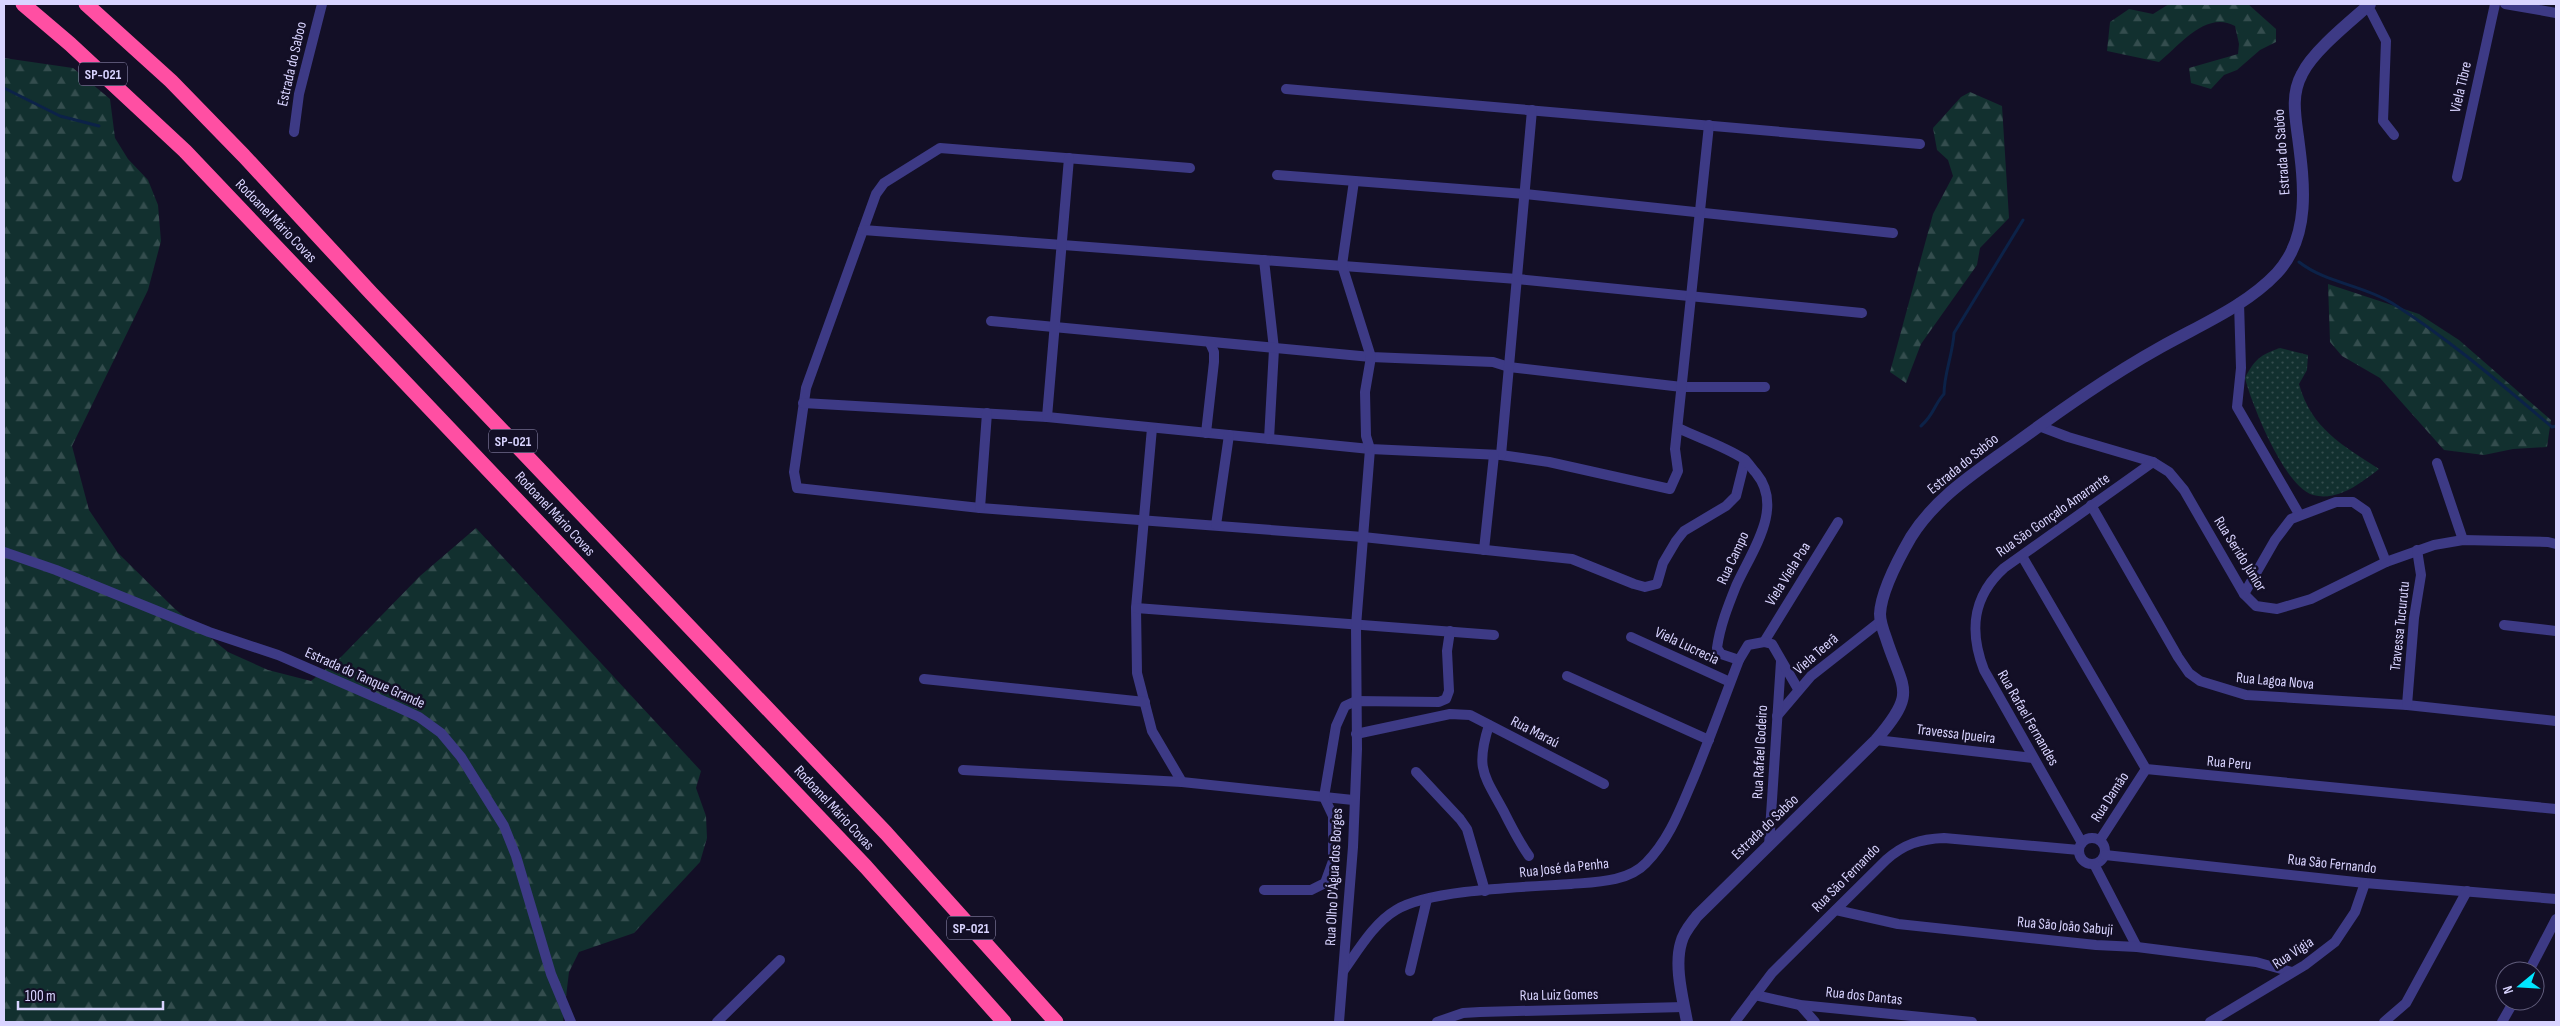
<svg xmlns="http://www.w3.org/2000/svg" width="2560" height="1026" font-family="'Sofia Sans Condensed',sans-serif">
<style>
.grass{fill:url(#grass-dots)}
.forest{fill:url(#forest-firs)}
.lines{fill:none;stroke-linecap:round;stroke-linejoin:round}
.stream{stroke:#0c2248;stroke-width:3}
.minor{stroke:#3d3a85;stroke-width:10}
.tertiary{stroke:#3d3a85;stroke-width:12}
.motorway{stroke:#ff4fa3;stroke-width:15}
.labels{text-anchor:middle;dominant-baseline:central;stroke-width:5;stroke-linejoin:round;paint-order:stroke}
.shield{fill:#130f26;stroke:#9e99be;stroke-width:1}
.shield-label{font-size:14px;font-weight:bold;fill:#d9d4ff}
.street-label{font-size:15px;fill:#d9d4ff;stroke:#130f26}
</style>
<defs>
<pattern id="grass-dots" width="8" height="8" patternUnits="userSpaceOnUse" patternTransform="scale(1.25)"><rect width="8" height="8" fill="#12302f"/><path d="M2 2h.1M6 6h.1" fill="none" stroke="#344d4e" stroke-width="1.8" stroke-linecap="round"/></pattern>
<pattern id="forest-firs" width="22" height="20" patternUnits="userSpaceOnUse" patternTransform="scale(1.25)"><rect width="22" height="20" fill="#12302f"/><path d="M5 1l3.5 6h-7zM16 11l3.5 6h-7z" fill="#344d4e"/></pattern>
</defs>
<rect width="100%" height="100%" fill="#130f26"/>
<path class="grass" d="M2280 348 2308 355 2307 370 2299 384C2311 428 2342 445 2379 469 2362 482 2338 502 2313 495 2284 486 2252 405 2245 378 2255 359 2260 355 2280 348Z"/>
<g class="forest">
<path d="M2169 4H2248L2276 29V42L2260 50 2237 70 2224 75 2211 89 2191 83 2189 68 2238 54 2239 44 2235 26C2206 10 2180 45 2159 62L2107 51 2110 22 2129 9 2153 14Z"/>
<path d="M4 58 73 68 110 99 115 138 128 159 148 180 158 205 161 241 148 290 72 446 89 510 118 553 175 609 228 652 268 670 311 681 342 656 420 576 476 528 701 771 696 788 706 816 707 838 700 862 634 933 579 952 569 972 563 1022H4Z"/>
<path d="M1970 92 2002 106 2009 218 1980 248 1977 265 1921 344 1906 383 1890 372 1933 214 1953 176 1948 160 1937 150 1933 128 1961 97Z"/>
<path d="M2328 284 2419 314 2459 340 2551 420 2547 447 2513 449 2484 455 2444 450 2380 378 2342 356 2330 342Z"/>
</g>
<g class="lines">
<g class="stream">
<path d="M4 88 60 116 99 126"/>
<path d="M2299 262C2326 283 2363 285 2392 303 2449 339 2501 384 2552 427L2556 426"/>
<path d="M1921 426C1934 415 1935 403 1944 394 1944 373 1953 354 1954 333L2023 220"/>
</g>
<g class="minor">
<path d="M2505 4 2556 13"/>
<path d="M2368 6 2386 41 2383 121 2394 135"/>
<path d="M1286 89 1920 144"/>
<path d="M294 132 299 94 322 4"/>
<path d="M1190 168 940 148 884 183 876 194 806 388 794 472 797 488 980 508 1363 537 1572 559 1634 584 1645 587 1657 584 1663 563 1676 541 1684 531 1726 506 1736 496 1745 460"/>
<path d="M1277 175 1525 194 1893 233"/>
<path d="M2457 177 2495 4"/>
<path d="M863 230 1517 279 1862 313"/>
<path d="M1264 260 1274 349 1269 439"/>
<path d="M2239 303 2241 368 2237 407 2299 514"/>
<path d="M991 321 1371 357 1493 362 1509 367 1682 387H1765"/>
<path d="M803 403 1047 417 1370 449 1501 455 1549 462 1670 489 1678 471 1675 449 1709 125"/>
<path d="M1047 417 1069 158"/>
<path d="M2039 426 2068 437 2153 462 2169 472 2184 490 2244 594 2256 606 2277 609 2311 599 2386 562 2434 545 2463 540 2548 542 2556 544"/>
<path d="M1152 428 1136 608 1137 673 1152 731 1182 782"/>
<path d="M1678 428C1699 438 1724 446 1744 459 1748 462 1752 469 1756 473 1785 508 1751 552 1736 586 1728 606 1720 626 1717 648L1721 654 1739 660"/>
<path d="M1206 433 1214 362V352L1210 343"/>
<path d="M1501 455 1532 110"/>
<path d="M2437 463 2463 540"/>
<path d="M2091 505 2178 657 2189 673 2200 681 2246 695 2407 705 2556 721"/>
<path d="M980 508 987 413"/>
<path d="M1216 525 1229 435"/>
<path d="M1484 550 1494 455"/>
<path d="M4 552 56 570 209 632 278 655 393 705 419 717 441 733 461 757 504 826 516 856 551 974 571 1022"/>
<path d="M2022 556 2146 769 2556 809"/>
<path d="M2244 594 2275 540 2291 519 2336 502H2353L2366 511 2386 562"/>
<path d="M1136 608 1494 635"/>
<path d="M2504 625 2556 631"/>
<path d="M1631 637 1730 682"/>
<path d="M1764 642 1838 522"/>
<path d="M1567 676 1709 740"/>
<path d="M924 679 1145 702"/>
<path d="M2407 705 2414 618 2421 575 2417 550"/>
<path d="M1777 716 1811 676 1881 621"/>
<path d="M1489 725C1475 769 1484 775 1504 812 1512 828 1519 842 1529 856"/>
<path d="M1356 734 1450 714 1470 715 1604 784"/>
<path d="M1876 740 2033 758"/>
<path d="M963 770 1182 782 1353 800"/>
<path d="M1416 772 1460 819 1467 829 1485 891"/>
<circle cx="2092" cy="851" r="13"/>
<path d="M2100 840 2146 769"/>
<path d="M2082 843 1984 670C1969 631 1972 597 2004 568L2153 462"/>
<path d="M1769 846 1781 661"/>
<path d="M2105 855 2365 883 2556 899"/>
<path d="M2094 864 2137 947"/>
<path d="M1264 890H1311L1325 883 1333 861V816L1324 797 1336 726 1345 706 1356 701 1439 702 1446 699 1449 691 1447 651 1450 631"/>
<path d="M1836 910 1898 924 2096 945 2137 947 2256 962 2292 972"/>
<path d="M1344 970C1359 949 1374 923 1396 910 1430 889 1528 887 1571 884 1596 882 1628 882 1646 863 1670 839 1681 807 1694 777 1710 738 1724 699 1739 660L1748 645 1764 642 1772 644 1798 689"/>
<path d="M1410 971 1427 899"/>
<path d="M2529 971 2556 919"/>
<path d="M1755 995 1800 1005 1972 1022"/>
<path d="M1800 1005 1815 1022"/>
<path d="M717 1022 780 960"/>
<path d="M1339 1022 1353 847 1357 749 1356 626 1370 449 1366 436 1365 392 1371 357 1342 265 1354 181"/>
<path d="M1437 1022 1463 1013 1480 1012 1684 1007"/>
<path d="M1735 1022 1772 973 1886 860C1904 844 1920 839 1944 838L2079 850"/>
<path d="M2210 1022 2305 965 2335 942 2355 912 2365 883"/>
<path d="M2384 1022 2406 1003 2467 891"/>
<path d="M2502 1022 2514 1001"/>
</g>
<path class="tertiary" d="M1687 1022C1683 999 1674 967 1681 943 1683 933 1691 924 1697 916L1876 740C1918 691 1903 691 1886 638 1883 630 1880 622 1880 614 1881 592 1900 556 1911 537 1936 497 1976 472 2013 445 2061 410 2109 376 2161 347 2200 325 2246 306 2277 273 2311 236 2304 183 2298 137 2295 115 2291 94 2302 74 2313 51 2351 21 2370 4"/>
<g class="motorway">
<path d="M23 4 70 44 185 151 866 867 1004 1022"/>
<path d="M86 4 171 81 244 156 371 293 886 833 1056 1022"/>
</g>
</g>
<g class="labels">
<g class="shield">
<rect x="79" y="62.5" width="48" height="23" rx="4"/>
<rect x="489" y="429.5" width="48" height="23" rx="4"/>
<rect x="947" y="916.5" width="48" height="23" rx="4"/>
</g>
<g class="shield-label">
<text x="103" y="74">SP-021</text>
<text x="513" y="441">SP-021</text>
<text x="971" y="928">SP-021</text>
</g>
<g class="street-label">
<text transform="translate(292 64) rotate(-77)">Estrada do Saboo</text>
<text transform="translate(2461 87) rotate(-77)">Viela Tibre</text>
<text transform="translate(2282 152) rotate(-94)">Estrada do Sabôo</text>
<text transform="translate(276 221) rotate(46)">Rodoanel Mário Covas</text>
<text transform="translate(1963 464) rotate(-39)">Estrada do Sabôo</text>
<text transform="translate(555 514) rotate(47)">Rodoanel Mário Covas</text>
<text transform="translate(2053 515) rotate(-35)">Rua São Gonçalo Amarante</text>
<text transform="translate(2240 554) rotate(58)">Rua Serido Júnior</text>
<text transform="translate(1733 558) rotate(-65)">Rua Campo</text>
<text transform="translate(1788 574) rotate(-58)">Viela Viela Poa</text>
<text transform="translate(2400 626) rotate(-84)">Travessa Tucurutu</text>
<text transform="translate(1687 646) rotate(25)">Viela Lucrecia</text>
<text transform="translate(1816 654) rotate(-41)">Viela Teerã</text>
<text transform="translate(365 678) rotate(24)">Estrada do Tanque Grande</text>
<text transform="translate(2275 681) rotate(5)">Rua Lagoa Nova</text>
<text transform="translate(2028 718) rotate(60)">Rua Rafael Fernandes</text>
<text transform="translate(1535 732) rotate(27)">Rua Maraú</text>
<text transform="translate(1956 734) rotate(7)">Travessa Ipueira</text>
<text transform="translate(1760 752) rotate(-87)">Rua Rafael Godeiro</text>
<text transform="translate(2229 763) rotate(5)">Rua Peru</text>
<text transform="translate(2110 797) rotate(-57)">Rua Damão</text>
<text transform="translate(834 808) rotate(47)">Rodoanel Mário Covas</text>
<text transform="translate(1765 827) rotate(-44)">Estrada do Sabôo</text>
<text transform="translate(2332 864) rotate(6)">Rua São Fernando</text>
<text transform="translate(1564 868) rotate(-6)">Rua José da Penha</text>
<text transform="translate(1334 877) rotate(-87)">Rua Olho D'Água dos Borges</text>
<text transform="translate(1846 878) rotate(-45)">Rua São Fernando</text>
<text transform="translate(2065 926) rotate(5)">Rua São João Sabuji</text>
<text transform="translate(2293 953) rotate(-33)">Rua Vigia</text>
<text transform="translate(1559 995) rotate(-1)">Rua Luiz Gomes</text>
<text transform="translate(1864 996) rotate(6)">Rua dos Dantas</text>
</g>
</g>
<rect width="2560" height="1026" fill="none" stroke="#d9d4ff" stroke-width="10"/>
<g transform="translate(2520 986) rotate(252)"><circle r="24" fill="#130f26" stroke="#625e7d"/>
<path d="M0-4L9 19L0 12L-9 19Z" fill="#00e5ff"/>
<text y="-8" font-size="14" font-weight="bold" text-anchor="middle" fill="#d9d4ff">N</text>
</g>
<path d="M18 1001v8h145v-8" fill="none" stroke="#d9d4ff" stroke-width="2.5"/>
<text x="25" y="1001" font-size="15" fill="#d9d4ff" stroke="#130f26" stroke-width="4" paint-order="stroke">100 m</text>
</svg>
